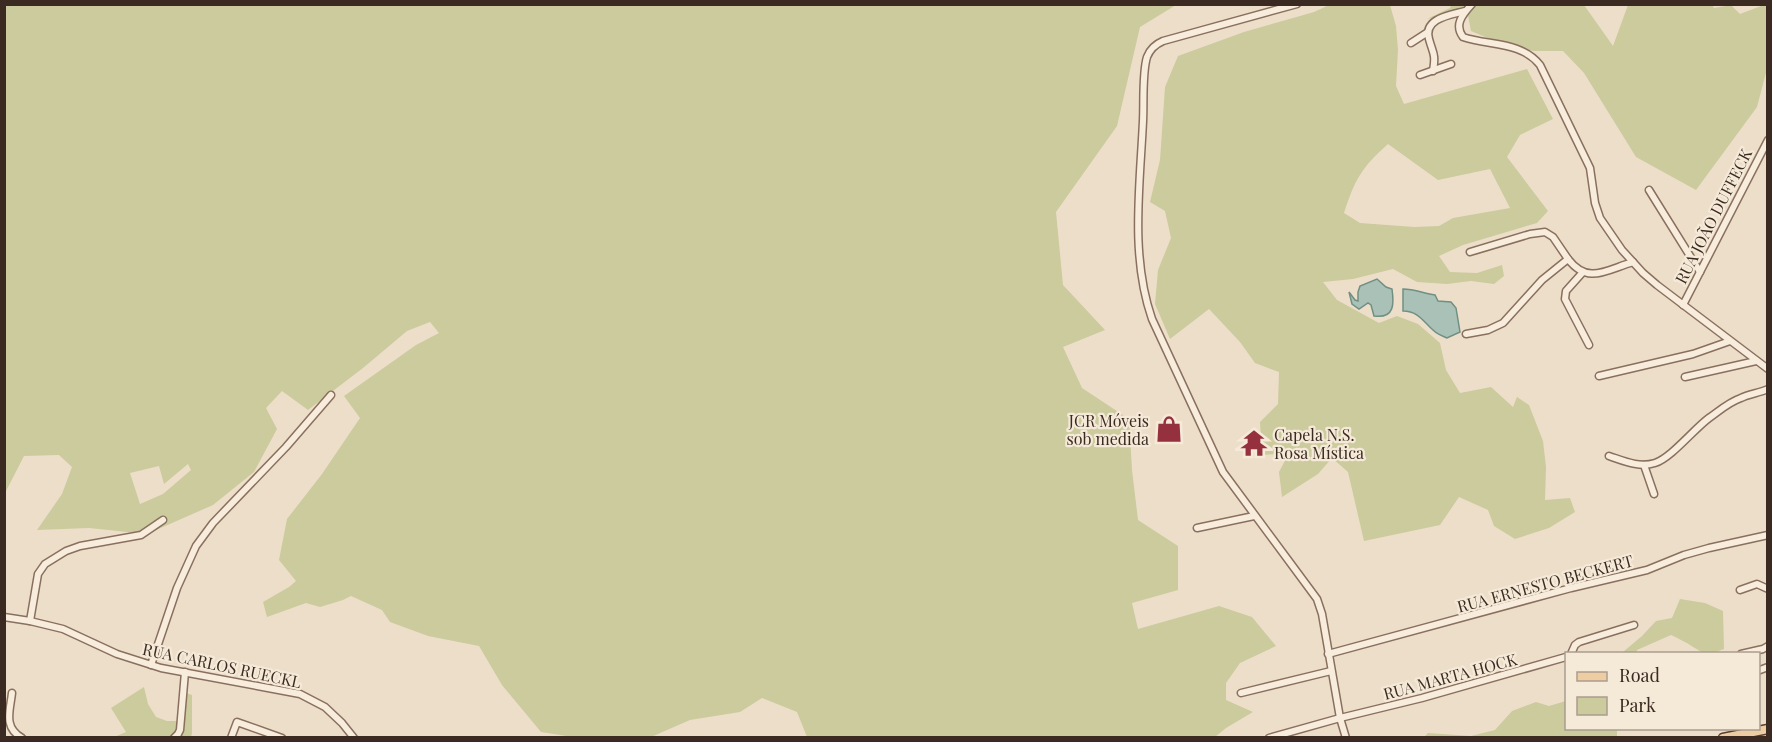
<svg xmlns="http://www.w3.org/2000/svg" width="1772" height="742" font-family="'Playfair Display',serif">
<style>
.green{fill:#cbcb9d;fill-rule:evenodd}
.water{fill:#a9c1b7;stroke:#709084;stroke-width:1.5}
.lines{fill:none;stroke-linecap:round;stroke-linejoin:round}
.minor-casing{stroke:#89705e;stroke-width:9}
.major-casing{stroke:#573f32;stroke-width:11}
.minor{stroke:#f8ecdc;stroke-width:6}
.major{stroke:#eecda3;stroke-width:8}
.labels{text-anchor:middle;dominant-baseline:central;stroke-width:4.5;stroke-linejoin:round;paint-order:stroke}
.street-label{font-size:16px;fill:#3a2a21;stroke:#f5e9d8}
.poi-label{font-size:16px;fill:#3a2a21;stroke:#f5e9d8;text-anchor:end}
</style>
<rect width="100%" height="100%" fill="#eddec9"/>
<g class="green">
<path d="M1712 4 1714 8 1731 5 1740 14 1761 6 1760 5H1767V69L1757 107 1696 190 1636 157 1584 73 1563 51H1534L1502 44 1471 31 1467 10 1427 19 1450 8 1451 5H1584L1613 46 1628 5Z"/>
<path d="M5 5H1176L1140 27 1117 126 1056 212 1063 285 1105 330 1063 347 1082 388 1129 419 1132 470 1138 520 1178 546V590L1132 603 1138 629 1219 606 1252 617 1276 646 1240 663 1226 683V700L1253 712 1226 728 1215 737H807L797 712 762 698 740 712 690 720 651 737 579 738 541 732 502 685 479 646 428 636 390 622 382 610 351 596 343 600 320 607 306 603 267 617 263 602 289 587 296 581 279 560 287 519 322 474 360 418 344 396 416 345 439 333 430 322 407 331 363 368 308 410 282 391 266 408 277 429 254 472 213 505 147 534 89 528 37 530 62 494 72 467 59 455 24 456 5 493ZM188 464 191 470 163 494 140 504 130 473 159 466 164 484Z"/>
<path d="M1329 5H1390L1396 26 1398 50 1396 86 1404 104 1527 69 1553 119 1520 135 1507 157 1548 211 1537 223 1463 245 1439 256 1450 272 1477 273 1502 265 1504 276 1494 284 1471 281 1447 284 1417 282 1393 269 1353 279 1323 282 1337 300 1379 323 1397 316 1418 324 1440 343 1446 370 1460 393 1491 387 1513 407 1517 397 1529 405 1543 441 1546 467 1545 500 1570 498 1575 512 1549 528 1515 539 1494 526 1488 510 1459 497 1440 525 1364 541 1348 472 1332 458 1318 474 1282 497 1279 472 1289 453 1262 455 1260 422 1278 404 1279 372 1255 363 1240 342 1209 309 1170 339 1155 304 1158 270 1171 238 1165 211 1150 202 1160 160 1165 87 1178 56 1244 32 1314 12ZM1388 144 1438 180 1490 169 1510 208 1453 218 1439 226 1414 227 1360 223 1344 213C1355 179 1362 167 1388 144Z"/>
<path d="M1680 599 1705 603 1723 611 1724 649C1708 655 1708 656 1693 647 1686 642 1679 639 1671 635L1637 650V653H1613L1623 652 1642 636 1656 621 1672 618Z"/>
<path d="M144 687 148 704 156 717 167 721H180L183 692 192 695V733L191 737H114L126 732 111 708Z"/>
<path d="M1566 701V728L1617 729V737H1424L1428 733 1471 736 1495 730 1512 711 1536 702 1549 706Z"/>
</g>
<g class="water">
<path d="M1377 279 1386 287 1392 289C1394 303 1395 319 1374 316L1371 305 1368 303 1359 309 1352 304 1349 292 1355 300 1358 301V292L1360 286Z"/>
<path d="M1403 289C1414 289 1423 293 1435 295L1438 301 1451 302 1456 308 1460 332 1447 338C1442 336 1437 334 1433 330 1423 321 1418 311 1403 311Z"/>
</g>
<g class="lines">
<defs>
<g id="minor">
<path d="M1297 4 1163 41C1156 44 1150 49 1147 57 1142 73 1144 103 1143 121 1140 186 1130 256 1152 319L1223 472 1317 599 1322 614 1340 718 1346 738"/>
<path d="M1472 4C1462 15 1454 25 1463 37 1489 46 1521 41 1540 65L1590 168 1595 203 1600 218 1622 250 1643 273 1657 285 1768 369"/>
<path d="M1411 43 1428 32"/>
<path d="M1433 71C1436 53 1433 54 1429 39 1423 18 1451 15 1465 11"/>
<path d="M1420 75 1451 64"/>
<path d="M1649 190 1700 272"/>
<path d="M1470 252 1530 234 1545 232 1553 237 1568 259"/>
<path d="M1583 272 1566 291 1565 299 1589 345"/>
<path d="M1683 305 1768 140"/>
<path d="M1466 334 1488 330 1503 323 1542 280 1568 259C1588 285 1606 270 1633 262"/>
<path d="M1599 376 1693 354 1730 341"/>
<path d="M1685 377 1756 361"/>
<path d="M1609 456C1624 461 1639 468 1655 463 1671 458 1694 429 1709 418 1719 411 1729 402 1741 398 1749 394 1759 393 1768 389"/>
<path d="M1644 465 1654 494"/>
<path d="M1197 528 1254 516"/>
<path d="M1740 590 1757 584 1768 589"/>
<path d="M4 617 30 621 63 629 117 654 161 668 300 694 325 707 342 723 354 738"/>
<path d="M30 621 38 574 45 564 66 551 80 546 141 535 163 520"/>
<path d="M1328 654 1571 588 1647 570 1684 555 1709 548 1768 535"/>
<path d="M1571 654 1575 645 1579 642 1634 625"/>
<path d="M1741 654 1763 649 1768 646"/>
<path d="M151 665 177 588 196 546 213 523 286 447 331 395"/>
<path d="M1760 670 1768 667"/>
<path d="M12 693C10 711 3 727 22 738"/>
<path d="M1241 693 1331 671"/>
<path d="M174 738 178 734 180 730 185 672"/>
<path d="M231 738 237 722 282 738"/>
<path d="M1269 738 1340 718 1422 698 1566 657"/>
</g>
<path id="major" d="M1723 738 1768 729"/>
</defs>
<use href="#minor" class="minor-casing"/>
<use href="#major" class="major-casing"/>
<use href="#minor" class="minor"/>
<use href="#major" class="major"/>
</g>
<defs>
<symbol id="shop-bare" viewBox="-9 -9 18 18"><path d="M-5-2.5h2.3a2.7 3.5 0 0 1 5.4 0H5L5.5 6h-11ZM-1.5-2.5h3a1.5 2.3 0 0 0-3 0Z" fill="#95313e" stroke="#f5e9d8" stroke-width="2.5" paint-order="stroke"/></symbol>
<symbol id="temple-bare" viewBox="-9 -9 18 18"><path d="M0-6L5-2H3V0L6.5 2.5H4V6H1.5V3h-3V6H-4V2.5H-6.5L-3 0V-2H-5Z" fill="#95313e" stroke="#f5e9d8" stroke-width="2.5" paint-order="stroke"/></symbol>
</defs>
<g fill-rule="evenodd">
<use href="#shop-bare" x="1150" y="410" width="38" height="38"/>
<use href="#temple-bare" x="1235" y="424" width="38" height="38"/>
</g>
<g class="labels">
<g class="street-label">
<text transform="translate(1713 216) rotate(-63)">RUA JOÃO DUFFECK</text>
<text transform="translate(1545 583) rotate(-15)">RUA ERNESTO BECKERT</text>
<text transform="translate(222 665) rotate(12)">RUA CARLOS RUECKL</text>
<text transform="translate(1450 676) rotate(-15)">RUA MARTA HOCK</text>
</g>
<g class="poi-label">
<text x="1149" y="420">JCR Móveis<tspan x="1149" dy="18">sob medida</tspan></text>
<text x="1274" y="434" text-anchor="start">Capela N.S.<tspan x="1274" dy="18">Rosa Mística</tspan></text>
</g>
</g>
<rect width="1772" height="742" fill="none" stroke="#3a2a21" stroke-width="12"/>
<rect x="1565" y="652" width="195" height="78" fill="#f5e9d8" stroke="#aa9d8f" stroke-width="1.5"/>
<rect x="1577" y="672" width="30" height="9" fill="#eecda3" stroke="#aa9d8f" stroke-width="1.5"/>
<text x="1619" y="682" font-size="18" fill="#3a2a21">Road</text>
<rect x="1577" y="697" width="30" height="18" fill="#cbcb9d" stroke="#aa9d8f" stroke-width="1.5"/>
<text x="1619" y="712" font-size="18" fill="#3a2a21">Park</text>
</svg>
